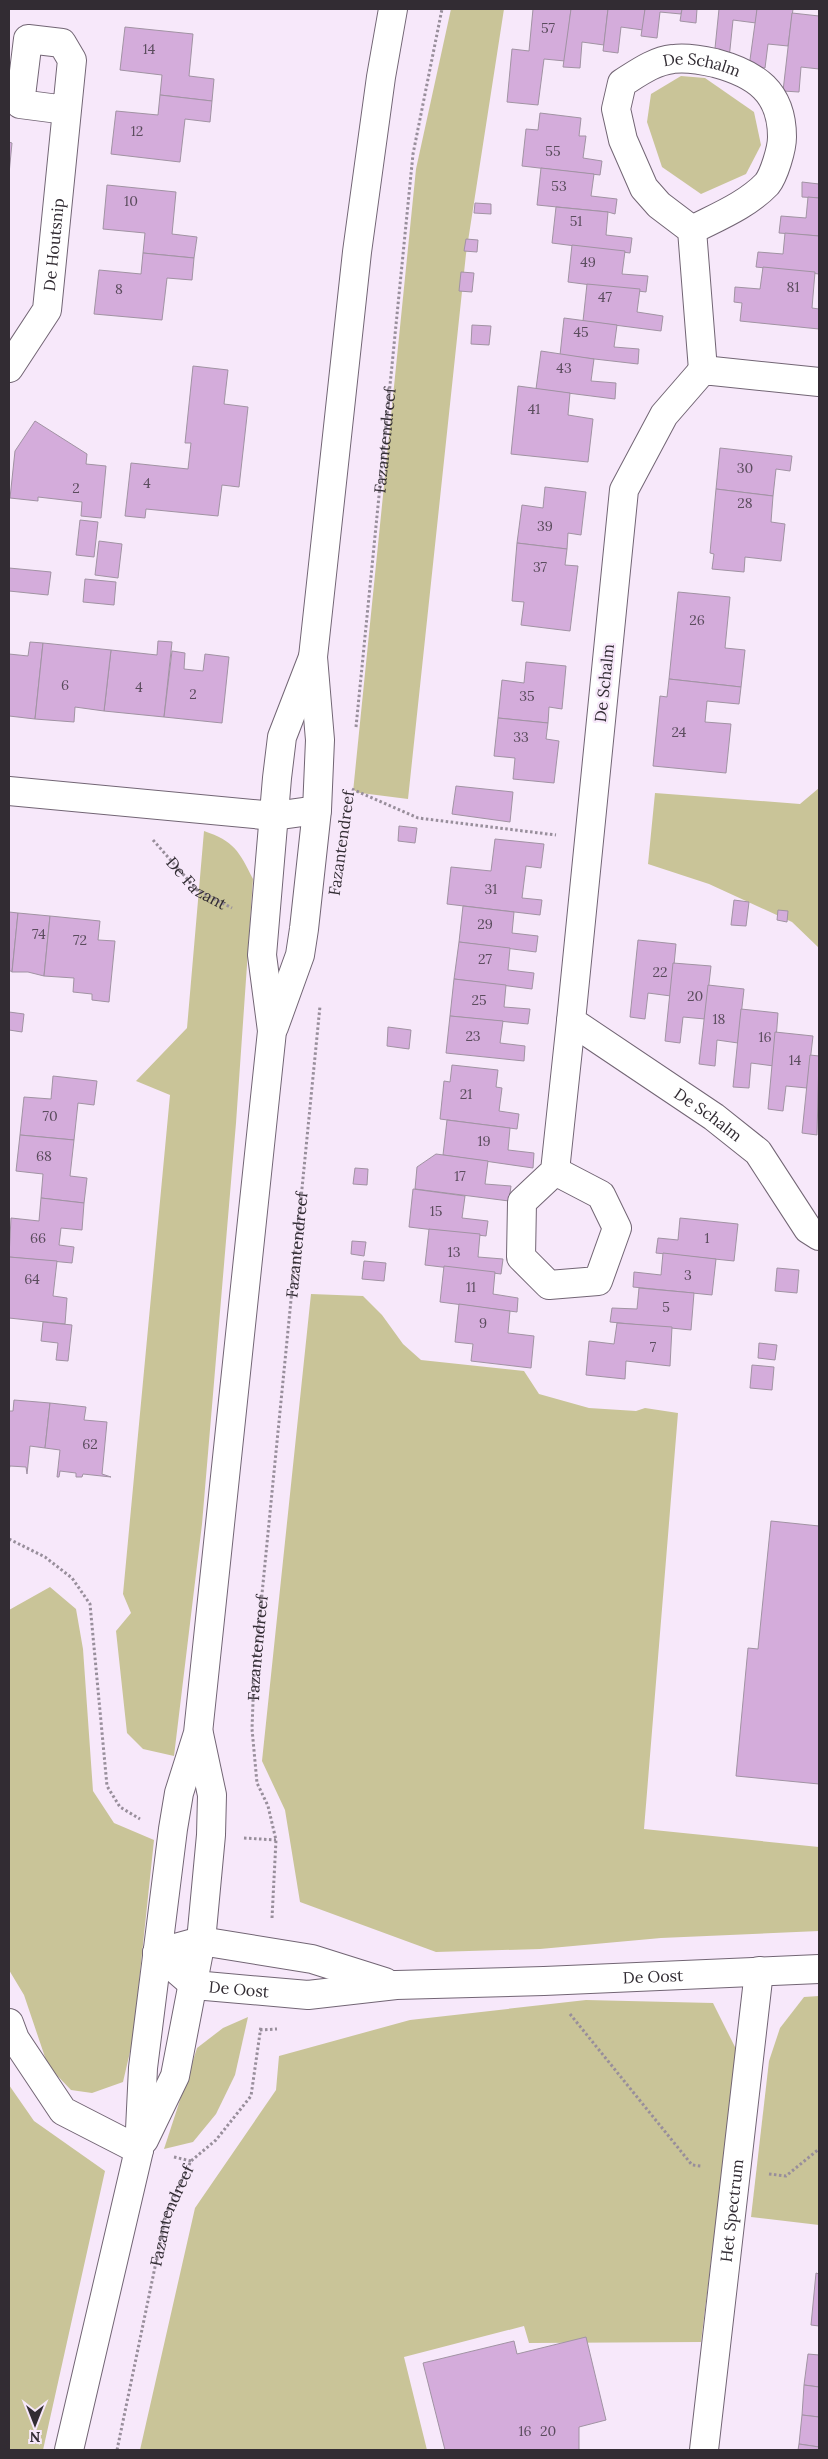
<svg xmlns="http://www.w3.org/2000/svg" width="828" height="2459" font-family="Lora,serif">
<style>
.green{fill:#c9c498}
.building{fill:#d4acdb;stroke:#a193a3}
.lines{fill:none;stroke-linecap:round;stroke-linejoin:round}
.street-casing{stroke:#726574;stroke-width:30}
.secondary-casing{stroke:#726574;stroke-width:30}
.path{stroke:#988e9b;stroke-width:3;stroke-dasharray:2.5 2.5;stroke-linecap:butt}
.street{stroke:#fff;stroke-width:28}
.secondary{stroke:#fff;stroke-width:28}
.labels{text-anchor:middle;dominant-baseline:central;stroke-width:4.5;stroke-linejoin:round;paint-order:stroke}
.number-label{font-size:14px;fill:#5a4c5d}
.street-label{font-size:16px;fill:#322c33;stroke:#f7e8fa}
</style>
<rect width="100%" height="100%" fill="#f7e8fa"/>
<g class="green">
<path d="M451 9H504L466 254 408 799 353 792 416 169Z"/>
<path d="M681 76 705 78 754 112 761 145 746 174 701 194 662 167 647 122 651 94Z"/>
<path d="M819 788V948L792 922 709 884 648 864 655 793 800 804Z"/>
<path d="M204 831C234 841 239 851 253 879L236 1123 202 1524 174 1756 143 1749 127 1733 116 1631 131 1613 123 1594 170 1095 136 1081 187 1028Z"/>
<path d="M311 1294 363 1296 382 1315 403 1344 421 1360 524 1371 539 1394 589 1408 636 1411 645 1408 678 1413 644 1829 819 1847V1931L661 1938 540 1949 436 1952 300 1902 285 1810 262 1761Z"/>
<path d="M50 1587 76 1609 83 1649 93 1791 114 1823 154 1840 133 2039 123 2082 92 2093 71 2090 48 2066 24 1995 9 1970V1610Z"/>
<path d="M819 1996V2225L751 2217 769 2061 780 2028 804 1997Z"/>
<path d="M586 2000 713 2003 737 2051 701 2342 529 2343 524 2326 404 2357 427 2450H140L195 2208 276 2090 279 2056 410 2020Z"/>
<path d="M248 2017 235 2075 216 2114 193 2142 164 2149 197 2048 223 2028Z"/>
<path d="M9 2085 34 2121 105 2171 43 2450H9Z"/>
</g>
<g class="building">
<path d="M533 9H571L565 61 544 59 538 105 507 102 512 49 529 51Z"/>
<path d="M571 9H608L604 45 582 42 580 68 563 67Z"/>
<path d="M608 9H645L643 30 621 27 618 53 603 51Z"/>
<path d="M645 9H682L681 14 660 12 657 38 641 36Z"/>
<path d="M682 9H697L696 23 680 21Z"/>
<path d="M719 9H757L756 23 733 20 729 59 714 58Z"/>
<path d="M757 9H793L788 46 768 44 765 68 749 67Z"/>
<path d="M792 13 819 16V69L801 67 799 92 783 91Z"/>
<path d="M125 27 193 34 189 76 214 79 212 101 160 95 162 75 120 70Z"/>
<path d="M160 95 212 101 210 122 185 119 180 162 111 154 116 111 158 115Z"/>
<path d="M540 113 581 118 579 136H586L583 158 602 161 600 175 522 166 526 129 538 130Z"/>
<path d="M9 142 12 143 9 174Z"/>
<path d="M541 168 594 174 591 196 617 199 615 214 608 212 537 205Z"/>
<path d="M802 182 819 184V198L802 197Z"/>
<path d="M107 185 176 192 172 234 197 237 194 258 143 253 145 233 103 229Z"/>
<path d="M808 197 819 198V236L779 233 781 216 806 218Z"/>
<path d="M475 203 491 204V214L474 213Z"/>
<path d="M556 207 608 212 606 235 632 238 630 253 552 243Z"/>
<path d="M785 233 819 236V274L756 267 758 252 783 254Z"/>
<path d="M466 239 478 240 477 252 464 251Z"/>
<path d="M572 245 625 251 622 274 648 276 646 292 568 282Z"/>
<path d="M143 253 194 258 192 280 167 278 162 320 94 314 99 270 141 274Z"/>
<path d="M763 267 815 272 812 308 819 309V329L740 321 742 303 734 302 735 287 760 289Z"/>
<path d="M461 272 474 273 472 292 459 291Z"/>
<path d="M587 284 640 289 637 312 663 316 661 331 583 321Z"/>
<path d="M564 318 617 325 614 347 639 349 638 364 560 355Z"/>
<path d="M472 325 491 326 489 345 471 344Z"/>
<path d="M541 351 594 359 591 381 616 383 615 399 536 389Z"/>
<path d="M193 366 228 370 224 404 248 407 239 487 222 485 218 516 146 509 145 518 125 516 131 463 188 469 191 443H185Z"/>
<path d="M518 386 570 393 568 415 593 419 588 462 511 454Z"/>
<path d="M35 421 87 454 86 464 106 466 101 518 81 516 82 502 38 497V501L10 498 15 451Z"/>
<path d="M720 448 792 456 790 471 776 469 773 496 716 489Z"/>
<path d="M545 487 586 492 581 535 568 533 567 549 517 543 522 505 543 508Z"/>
<path d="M716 489 773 496 771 522 785 524 781 561 745 557 744 572 712 569 714 554 710 553Z"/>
<path d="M80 520 98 522 94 557 76 555Z"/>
<path d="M99 541 122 544 118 578 95 575Z"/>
<path d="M517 543 567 549 565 565 578 566 570 631 521 625 524 602 512 601Z"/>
<path d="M9 568 51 572 48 595 9 591Z"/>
<path d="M85 579 116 582 114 605 83 602Z"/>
<path d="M678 592 730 597 725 648 745 650 741 687 669 679Z"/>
<path d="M158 641 172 642 164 717 104 711 111 650 157 655Z"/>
<path d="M30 642 43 643 35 719 9 716V654L28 656Z"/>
<path d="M43 643 111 650 104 711 75 707 74 722 35 719Z"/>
<path d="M172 651 185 653 184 669 203 671 205 654 229 657 222 723 164 717Z"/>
<path d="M526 662 566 666 562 709 549 707 548 723 498 718 502 680 524 683Z"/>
<path d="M669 679 741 687 739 704 707 701 705 722 731 724 726 773 653 766 660 696 667 697Z"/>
<path d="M498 718 548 723 546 739 559 741 554 783 513 779 515 758 494 756Z"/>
<path d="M456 786 513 792 510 822 452 814Z"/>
<path d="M399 826 417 828 415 843 398 841Z"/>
<path d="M495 839 544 844 541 868 526 866 522 898 542 900 540 915 447 904 451 867 491 871Z"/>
<path d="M734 900 749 902 746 926 731 925Z"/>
<path d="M463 906 514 912 512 933 538 936 536 952 459 942Z"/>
<path d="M778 910 788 911 787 922 777 920Z"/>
<path d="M9 912 18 913 12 972 9 970Z"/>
<path d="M18 913 50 916 44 976 28 972H12Z"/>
<path d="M50 916 100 921 98 940 115 941 109 1002 92 1000V994L73 992 74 978 44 976Z"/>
<path d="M638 940 676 944 671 996 648 993 645 1019 630 1017Z"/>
<path d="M459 942 510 948 508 970 534 973 532 989 454 979Z"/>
<path d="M673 963 711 966 705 1019 683 1017 680 1043 665 1041Z"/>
<path d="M454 979 506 985 504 1007 530 1009 528 1024 450 1016Z"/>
<path d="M708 985 744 989 738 1043 717 1040 715 1066 699 1064Z"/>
<path d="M741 1009 778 1013 774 1066 751 1063 749 1088 733 1087Z"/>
<path d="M9 1012 24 1014 22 1032 9 1030Z"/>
<path d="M450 1016 503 1021 500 1043 525 1046 524 1061 446 1053Z"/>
<path d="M388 1027 411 1030 409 1049 387 1046Z"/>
<path d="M775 1032 813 1036 807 1088 786 1086 783 1111 768 1109Z"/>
<path d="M810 1055 819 1056 817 1135 802 1133Z"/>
<path d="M452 1065 498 1070 496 1087 502 1088 499 1111 519 1114 517 1129 440 1119 444 1081 450 1082Z"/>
<path d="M53 1076 97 1081 94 1105 78 1103 74 1140 20 1135 24 1097 51 1099Z"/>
<path d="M447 1120 510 1128 508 1150 534 1153 533 1168 443 1155Z"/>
<path d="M20 1135 74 1140 70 1176 87 1178 84 1203 41 1198 43 1174 16 1171Z"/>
<path d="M436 1154 488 1161 485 1184 511 1186 509 1201 415 1189 417 1167Z"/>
<path d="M355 1168 368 1169 367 1185 353 1184Z"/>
<path d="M413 1189 465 1196 462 1218 488 1221 486 1236 409 1227Z"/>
<path d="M41 1198 84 1203 82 1230 61 1228 59 1245 74 1247 72 1263 9 1257 11 1218 39 1221Z"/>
<path d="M680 1218 738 1224 734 1261 656 1253 658 1238 678 1240Z"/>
<path d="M429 1229 480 1234 478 1257 503 1259 501 1274 425 1265Z"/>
<path d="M352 1241 366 1242 364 1256 351 1254Z"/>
<path d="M663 1253 716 1259 712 1295 633 1287 634 1272 661 1275Z"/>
<path d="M9 1257 57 1261 53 1296 67 1298 65 1324 9 1318Z"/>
<path d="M364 1261 386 1263 384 1281 362 1279Z"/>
<path d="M444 1266 495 1272 493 1294 518 1298 517 1312 440 1302Z"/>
<path d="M777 1268 799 1270 797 1293 775 1291Z"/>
<path d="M639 1288 694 1293 691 1330 610 1322 612 1308 637 1309Z"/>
<path d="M459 1304 510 1311 508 1333 534 1336 531 1368 471 1361 473 1344 455 1342Z"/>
<path d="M43 1322 72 1325 68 1361 56 1360 58 1343 41 1341Z"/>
<path d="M617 1323 672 1327 670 1366 626 1361 625 1379 586 1375 589 1341 614 1344Z"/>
<path d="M759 1343 777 1345 775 1360 758 1358Z"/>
<path d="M752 1365 774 1367 772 1390 750 1388Z"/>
<path d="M14 1400 50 1403 45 1448 30 1446 27 1474 26 1467 10 1466 9 1470V1411H13Z"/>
<path d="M50 1403 86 1407 84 1420 107 1422 102 1474 111 1477 83 1474 82 1477H76V1473L60 1471 59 1477H57L60 1450 45 1448Z"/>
<path d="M771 1521 819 1526V1784L736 1776 748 1648 758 1649Z"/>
<path d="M816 2273 819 2274V2326L811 2325Z"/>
<path d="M586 2337 606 2420 579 2427V2450H445L423 2363 514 2341 517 2354Z"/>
<path d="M808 2354 819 2355V2387L804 2385Z"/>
<path d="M804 2385 819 2387V2417L802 2415Z"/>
<path d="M802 2415 819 2417V2447L799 2444Z"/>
<path d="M799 2444 819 2447V2450H798Z"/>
</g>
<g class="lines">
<defs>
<g id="street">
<path id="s5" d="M692 230 659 205 644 188 623 140 616 109 622 83C638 73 654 61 673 59 687 57 702 60 715 63 756 74 782 92 782 137 782 149 774 175 767 184 747 205 717 217 692 230L703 370"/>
<path id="s6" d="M9 368 47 310 72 60 62 43 28 39 20 104 66 110"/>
<path id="s7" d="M819 382 703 370 664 415 624 490 571 1021 714 1117 758 1152 808 1229 819 1236"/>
<path d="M9 791 274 816 317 810"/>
<path d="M555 1171 601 1195 617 1228 598 1281 549 1285 521 1257 522 1202 555 1171 571 1021"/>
<path id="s8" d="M157 1953 194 1985 308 1995 396 1985 544 1981 819 1969"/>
<path d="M157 1953 201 1941 312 1959 385 1982"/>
<path d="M9 2023 15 2039 63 2111 139 2150"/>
<path id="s9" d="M704 2450 759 1971"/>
</g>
<g id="secondary">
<path d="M274 1027 300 955 304 929 317 810 320 740 313 657 357 252 381 77 393 9"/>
<path d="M144 2140 175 2076 201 1941 211 1835 212 1795 199 1734"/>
<path d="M69 2450 139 2150 143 2068 173 1829 179 1793 198 1733 272 1031 262 955 277 778 282 737 313 657"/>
</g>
</defs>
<use href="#street" class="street-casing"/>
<use href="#secondary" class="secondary-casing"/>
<g class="path">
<path id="s1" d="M356 727 413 154 442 9"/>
<path d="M352 789 418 818 556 835"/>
<path id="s2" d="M153 840 197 890 232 908"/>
<path d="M9 1539 45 1557 72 1578 90 1604 107 1786 120 1807 140 1819"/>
<path d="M244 1838 276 1840"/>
<path id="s3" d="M272 1918 276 1840 268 1806 257 1783 252 1729 254 1675 320 1006"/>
<path d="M570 2014 692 2165 701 2166"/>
<path d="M260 2030 277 2029"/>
<path d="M174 2157 191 2161"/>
<path d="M769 2174 786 2176 819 2149"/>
<path id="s4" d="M117 2450 166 2214 191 2161 216 2140 251 2096 261 2026"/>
</g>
<use href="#street" class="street"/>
<use href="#secondary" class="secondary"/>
</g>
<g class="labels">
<g class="number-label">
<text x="548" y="28">57</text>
<text x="149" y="49">14</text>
<text x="137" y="131">12</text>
<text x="553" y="151">55</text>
<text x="559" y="186">53</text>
<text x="131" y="201">10</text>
<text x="576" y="221">51</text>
<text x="588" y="262">49</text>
<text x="793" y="287">81</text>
<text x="119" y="289">8</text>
<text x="605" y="297">47</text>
<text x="581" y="332">45</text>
<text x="564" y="368">43</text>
<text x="534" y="409">41</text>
<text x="745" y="468">30</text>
<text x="147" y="483">4</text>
<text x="76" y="488">2</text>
<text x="745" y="503">28</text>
<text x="545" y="526">39</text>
<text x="540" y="567">37</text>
<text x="697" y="620">26</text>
<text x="65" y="685">6</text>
<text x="139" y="687">4</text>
<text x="193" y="694">2</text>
<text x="527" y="696">35</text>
<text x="679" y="732">24</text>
<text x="521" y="737">33</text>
<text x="491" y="889">31</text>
<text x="485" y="924">29</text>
<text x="39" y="934">74</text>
<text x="80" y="940">72</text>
<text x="485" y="959">27</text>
<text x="660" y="972">22</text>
<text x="695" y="996">20</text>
<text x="479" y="1000">25</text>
<text x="719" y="1019">18</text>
<text x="473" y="1036">23</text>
<text x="765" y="1037">16</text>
<text x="795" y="1060">14</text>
<text x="466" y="1094">21</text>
<text x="50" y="1116">70</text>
<text x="484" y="1141">19</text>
<text x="44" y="1156">68</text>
<text x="460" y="1176">17</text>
<text x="436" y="1211">15</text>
<text x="38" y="1238">66</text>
<text x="707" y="1238">1</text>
<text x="454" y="1252">13</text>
<text x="688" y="1275">3</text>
<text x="32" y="1279">64</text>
<text x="471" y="1287">11</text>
<text x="666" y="1307">5</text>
<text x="483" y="1323">9</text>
<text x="653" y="1347">7</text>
<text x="90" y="1444">62</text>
<text x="525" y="2431">16</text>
<text x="548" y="2431">20</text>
</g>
<g class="street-label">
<text stroke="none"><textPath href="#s5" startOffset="261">De Schalm</textPath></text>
<text stroke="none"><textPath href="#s6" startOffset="135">De Houtsnip</textPath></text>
<text stroke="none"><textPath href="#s1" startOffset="288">Fazantendreef</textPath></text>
<text transform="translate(604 683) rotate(-84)">De Schalm</text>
<text transform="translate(341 843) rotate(-82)">Fazantendreef</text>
<text stroke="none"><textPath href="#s2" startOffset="62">De Fazant</textPath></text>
<text stroke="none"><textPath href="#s7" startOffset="961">De Schalm</textPath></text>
<text stroke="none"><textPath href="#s3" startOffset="679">Fazantendreef</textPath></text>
<text stroke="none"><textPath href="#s3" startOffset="274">Fazantendreef</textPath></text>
<text stroke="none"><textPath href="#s8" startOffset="509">De Oost</textPath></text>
<text stroke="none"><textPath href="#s8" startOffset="94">De Oost</textPath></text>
<text stroke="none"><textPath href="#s9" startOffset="241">Het Spectrum</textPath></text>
<text stroke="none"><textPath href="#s4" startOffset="241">Fazantendreef</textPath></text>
</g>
</g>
<rect width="828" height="2459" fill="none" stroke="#322c33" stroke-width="20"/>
<g transform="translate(35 2424) rotate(180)" stroke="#f7e8fa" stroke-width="4" paint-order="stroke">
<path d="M0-4L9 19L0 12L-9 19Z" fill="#322c33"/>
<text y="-8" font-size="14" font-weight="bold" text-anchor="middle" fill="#322c33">N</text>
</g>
</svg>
